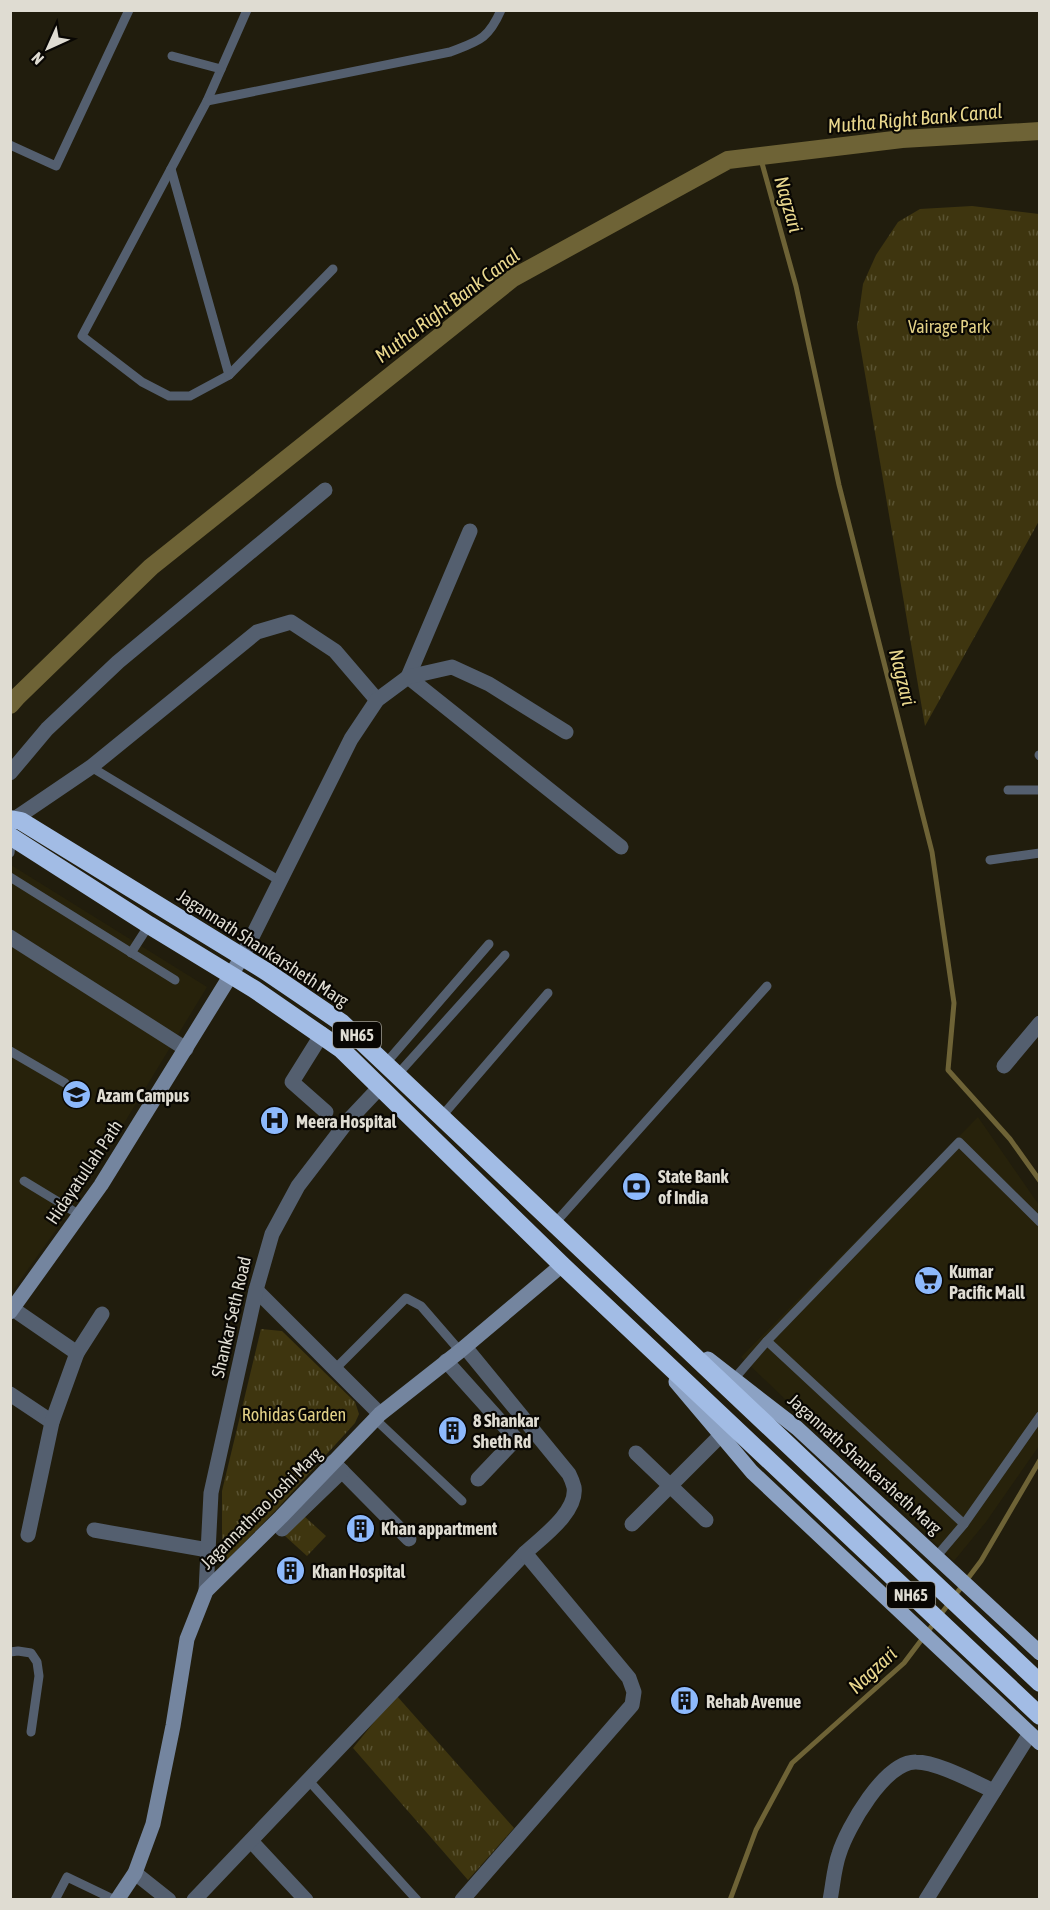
<svg xmlns="http://www.w3.org/2000/svg" width="1050" height="1910" font-family="'Asap Condensed',sans-serif">
<style>
.built{fill:#27220b}
.park{fill:url(#park-tufts)}
.lines{fill:none;stroke-linecap:round;stroke-linejoin:round}
.stream{stroke:#6e6336;stroke-width:5}
.canal{stroke:#6e6336;stroke-width:18}
.lane{stroke:#545f6f;stroke-width:9}
.street{stroke:#545f6f;stroke-width:15}
.secondary{stroke:#74859f;stroke-width:15}
.primary{stroke:#8ca2c4;stroke-width:15}
.highway{stroke:#a2bce5;stroke-width:18}
.labels{text-anchor:middle;dominant-baseline:central;stroke-width:4.5;stroke-linejoin:round;paint-order:stroke}
.shield{fill:#090703;stroke:#9f9c94;stroke-width:1.5}
.shield-label{font-size:16px;font-weight:bold;fill:#dfdcd2}
.park-label{font-size:18px;fill:#e3d187;stroke:#090703}
.street-label{font-size:18px;fill:#dfdcd2;stroke:#090703}
.poi-label{font-size:18px;font-weight:bold;fill:#dfdcd2;stroke:#090703;text-anchor:start}
.water-label{font-size:20px;font-style:italic;fill:#e9d78d;stroke:#090703}
</style>
<defs>
<pattern id="park-tufts" width="24" height="20" patternUnits="userSpaceOnUse" patternTransform="scale(1.5)"><rect width="24" height="20" fill="#3e350f"/><path d="M3 7l-1-3M5 7V3M7 7l1-3M15 17l-1-3M17 17v-4M19 17l1-3" fill="none" stroke="#595231"/></pattern>
</defs>
<rect width="100%" height="100%" fill="#211d0d"/>
<g class="built">
<path d="M11 865 207 987 76 1202 11 1293Z"/>
<path d="M978 1117 1039 1205V1446L986 1522 954 1561 741 1357Z"/>
</g>
<g class="park">
<path d="M972 206 1039 214V521L925 726 857 327 863 284 876 255 898 222 920 209Z"/>
<path d="M261 1329 282 1331 355 1402 359 1414 355 1423 276 1510 222 1565V1491Z"/>
<path d="M304 1516 326 1536 307 1556 285 1536Z"/>
<path d="M396 1695 514 1828 468 1880 353 1748Z"/>
</g>
<g class="lines">
<g class="stream">
<path d="M760 156 796 286 839 485 932 852 954 1003 948 1070 1010 1139 1040 1181"/>
<path d="M730 1900 756 1830 792 1763 904 1663 981 1561 1040 1460"/>
</g>
<path class="canal" d="M10 705 17 697 151 567 513 278 728 160 902 139 1040 131"/>
<g class="lane">
<path d="M247 10 207 101 82 336 142 382 169 396H190L229 375 333 269"/>
<path d="M172 56 221 69"/>
<path d="M207 101 450 52C478 41 488 40 501 10"/>
<path d="M10 145 56 166 129 10"/>
<path d="M171 169 229 375"/>
<path d="M1039 755 1040 756"/>
<path d="M91 767 280 881"/>
<path d="M1008 790H1040"/>
<path d="M10 853 12 838"/>
<path d="M990 860 1040 853"/>
<path d="M10 877 175 980"/>
<path d="M131 953 149 925"/>
<path d="M10 1051 65 1083"/>
<path d="M386 1063 489 944"/>
<path d="M398 1074 505 955"/>
<path d="M442 1116 548 993"/>
<path d="M24 1181 80 1215"/>
<path d="M555 1223 767 986"/>
<path d="M767 1341 964 1524"/>
<path d="M335 1369 406 1298 421 1306 460 1351"/>
<path d="M734 1379 767 1341 959 1142 1040 1222"/>
<path d="M375 1419 462 1501"/>
<path d="M936 1557 964 1524 1040 1416"/>
<path d="M10 1652 18 1651 31 1653 37 1662 39 1676 31 1732"/>
<path d="M309 1781 417 1900"/>
<path d="M55 1900 67 1877 115 1900"/>
</g>
<g class="street">
<path d="M470 531 408 677 621 847"/>
<path d="M10 773 47 729 118 662 325 490"/>
<path d="M13 820 91 767 257 632 291 622 335 651 377 700"/>
<path d="M10 937 186 1049"/>
<path d="M242 957 351 739 377 700 408 677 452 667 489 684 566 732"/>
<path d="M322 1034 292 1082 326 1112"/>
<path d="M1004 1066 1040 1023"/>
<path d="M256 1290 380 1414"/>
<path d="M13 1309 77 1353"/>
<path d="M446 1361 516 1439 478 1479"/>
<path d="M10 1394 52 1422"/>
<path d="M636 1453 706 1520"/>
<path d="M333 1462 409 1539"/>
<path d="M632 1524 721 1435"/>
<path d="M282 1529 342 1471"/>
<path d="M94 1530 208 1550"/>
<path d="M28 1535 52 1422 77 1353 102 1314"/>
<path d="M206 1591 211 1493 256 1290 272 1234 298 1186 347 1122 380 1087"/>
<path d="M251 1841 306 1900"/>
<path d="M135 1873 169 1900"/>
<path d="M194 1900 525 1553C541 1538 578 1512 574 1487 573 1483 571 1478 569 1474L465 1347"/>
<path d="M462 1900 632 1705 634 1692 629 1678 525 1553"/>
<path d="M830 1900C833 1885 834 1868 839 1854 847 1828 885 1761 916 1762 937 1762 974 1782 994 1791"/>
<path d="M926 1900 1029 1735"/>
</g>
<g class="secondary">
<path d="M10 1312 101 1185 242 957"/>
<path d="M117 1900 135 1873 153 1824 173 1726 187 1639 206 1591 281 1517 380 1414 460 1351 562 1265"/>
</g>
<g class="primary">
<path d="M708 1359 797 1428 1040 1653"/>
<path d="M676 1382 752 1472 1040 1743"/>
</g>
<g class="highway">
<path d="M10 819 21 821 267 972 342 1023 1040 1683"/>
<path d="M10 836 149 925 254 989 341 1049 562 1265 1040 1716"/>
</g>
</g>
<defs>
<symbol id="university-disc" viewBox="-11 -11 22 22"><circle r="9.5" fill="#8db9fc" stroke="#090703"/><path d="M0-5L7-2L0 1L-7-2ZM-4 1L0 2.5L4 1V4Q0 6-4 4Z" fill="#111"/></symbol>
<symbol id="hospital-disc" viewBox="-11 -11 22 22"><circle r="9.5" fill="#8db9fc" stroke="#090703"/><path d="M-5-5h3v3.5h4V-5h3V5h-3V1.5h-4V5h-3Z" fill="#111"/></symbol>
<symbol id="bank-disc" viewBox="-11 -11 22 22"><circle r="9.5" fill="#8db9fc" stroke="#090703"/><path d="M-6-4H6V4H-6ZM0-2.3a2.3 2.3 0 1 0 0 4.6a2.3 2.3 0 1 0 0-4.6Z" fill="#111"/></symbol>
<symbol id="supermarket-disc" viewBox="-11 -11 22 22"><circle r="9.5" fill="#8db9fc" stroke="#090703"/><path d="M-6-5.5h2.5l.6 2H6L4.5 2H-2.5L-4.4-4H-6ZM-1.5 3.2a1.3 1.3 0 1 0 .1 0ZM3 3.2a1.3 1.3 0 1 0 .1 0Z" fill="#111"/></symbol>
<symbol id="building-disc" viewBox="-11 -11 22 22"><circle r="9.5" fill="#8db9fc" stroke="#090703"/><path d="M-4-6H4V6H1V3H-1V6H-4ZM-2.5-4.3h1.7v1.8h-1.7ZM.8-4.3h1.7v1.8H.8ZM-2.5-1h1.7V.8h-1.7ZM.8-1h1.7V.8H.8Z" fill="#111"/></symbol>
</defs>
<g fill-rule="evenodd">
<use href="#university-disc" x="60" y="1078" width="33" height="33"/>
<use href="#hospital-disc" x="258" y="1104" width="33" height="33"/>
<use href="#bank-disc" x="620" y="1170" width="33" height="33"/>
<use href="#supermarket-disc" x="912" y="1264" width="33" height="33"/>
<use href="#building-disc" x="436" y="1414" width="33" height="33"/>
<use href="#building-disc" x="344" y="1512" width="33" height="33"/>
<use href="#building-disc" x="274" y="1554" width="33" height="33"/>
<use href="#building-disc" x="668" y="1684" width="33" height="33"/>
</g>
<g class="labels">
<g class="shield">
<rect x="333" y="1022" width="48" height="26" rx="4.5"/>
<rect x="887" y="1582" width="48" height="26" rx="4.5"/>
</g>
<g class="shield-label">
<text x="357" y="1035">NH65</text>
<text x="911" y="1595">NH65</text>
</g>
<g class="park-label">
<text x="949" y="326">Vairage Park</text>
<text x="294" y="1414">Rohidas Garden</text>
</g>
<g class="street-label">
<text transform="translate(263 948) rotate(33)">Jagannath Shankarsheth Marg</text>
<text transform="translate(84 1172) rotate(-56)">Hidayatullah Path</text>
<text transform="translate(231 1317) rotate(-77)">Shankar Seth Road</text>
<text transform="translate(865 1464) rotate(42)">Jagannath Shankarsheth Marg</text>
<text transform="translate(261 1508) rotate(-45)">Jagannathrao Joshi Marg</text>
</g>
<g class="poi-label">
<text x="97" y="1095">Azam Campus</text>
<text x="296" y="1121">Meera Hospital</text>
<text x="658" y="1176">State Bank<tspan x="658" dy="21">of India</tspan></text>
<text x="949" y="1271">Kumar<tspan x="949" dy="21">Pacific Mall</tspan></text>
<text x="473" y="1420">8 Shankar<tspan x="473" dy="21">Sheth Rd</tspan></text>
<text x="381" y="1528">Khan appartment</text>
<text x="312" y="1571">Khan Hospital</text>
<text x="706" y="1701">Rehab Avenue</text>
</g>
<g class="water-label">
<text transform="translate(915 118) rotate(-5)">Mutha Right Bank Canal</text>
<text transform="translate(789 204) rotate(74)">Nagzari</text>
<text transform="translate(447 305) rotate(-37)">Mutha Right Bank Canal</text>
<text transform="translate(903 677) rotate(76)">Nagzari</text>
<text transform="translate(872 1670) rotate(-43)">Nagzari</text>
</g>
</g>
<rect width="1050" height="1910" fill="none" stroke="#dfdcd2" stroke-width="24"/>
<g transform="translate(48 48) rotate(225)" stroke="#090703" stroke-width="4.5" paint-order="stroke">
<path d="M0-4.5L10 22L0 15L-10 22Z" fill="#dfdcd2"/>
<text y="-9" font-size="16" font-weight="bold" text-anchor="middle" fill="#dfdcd2">N</text>
</g>
</svg>
